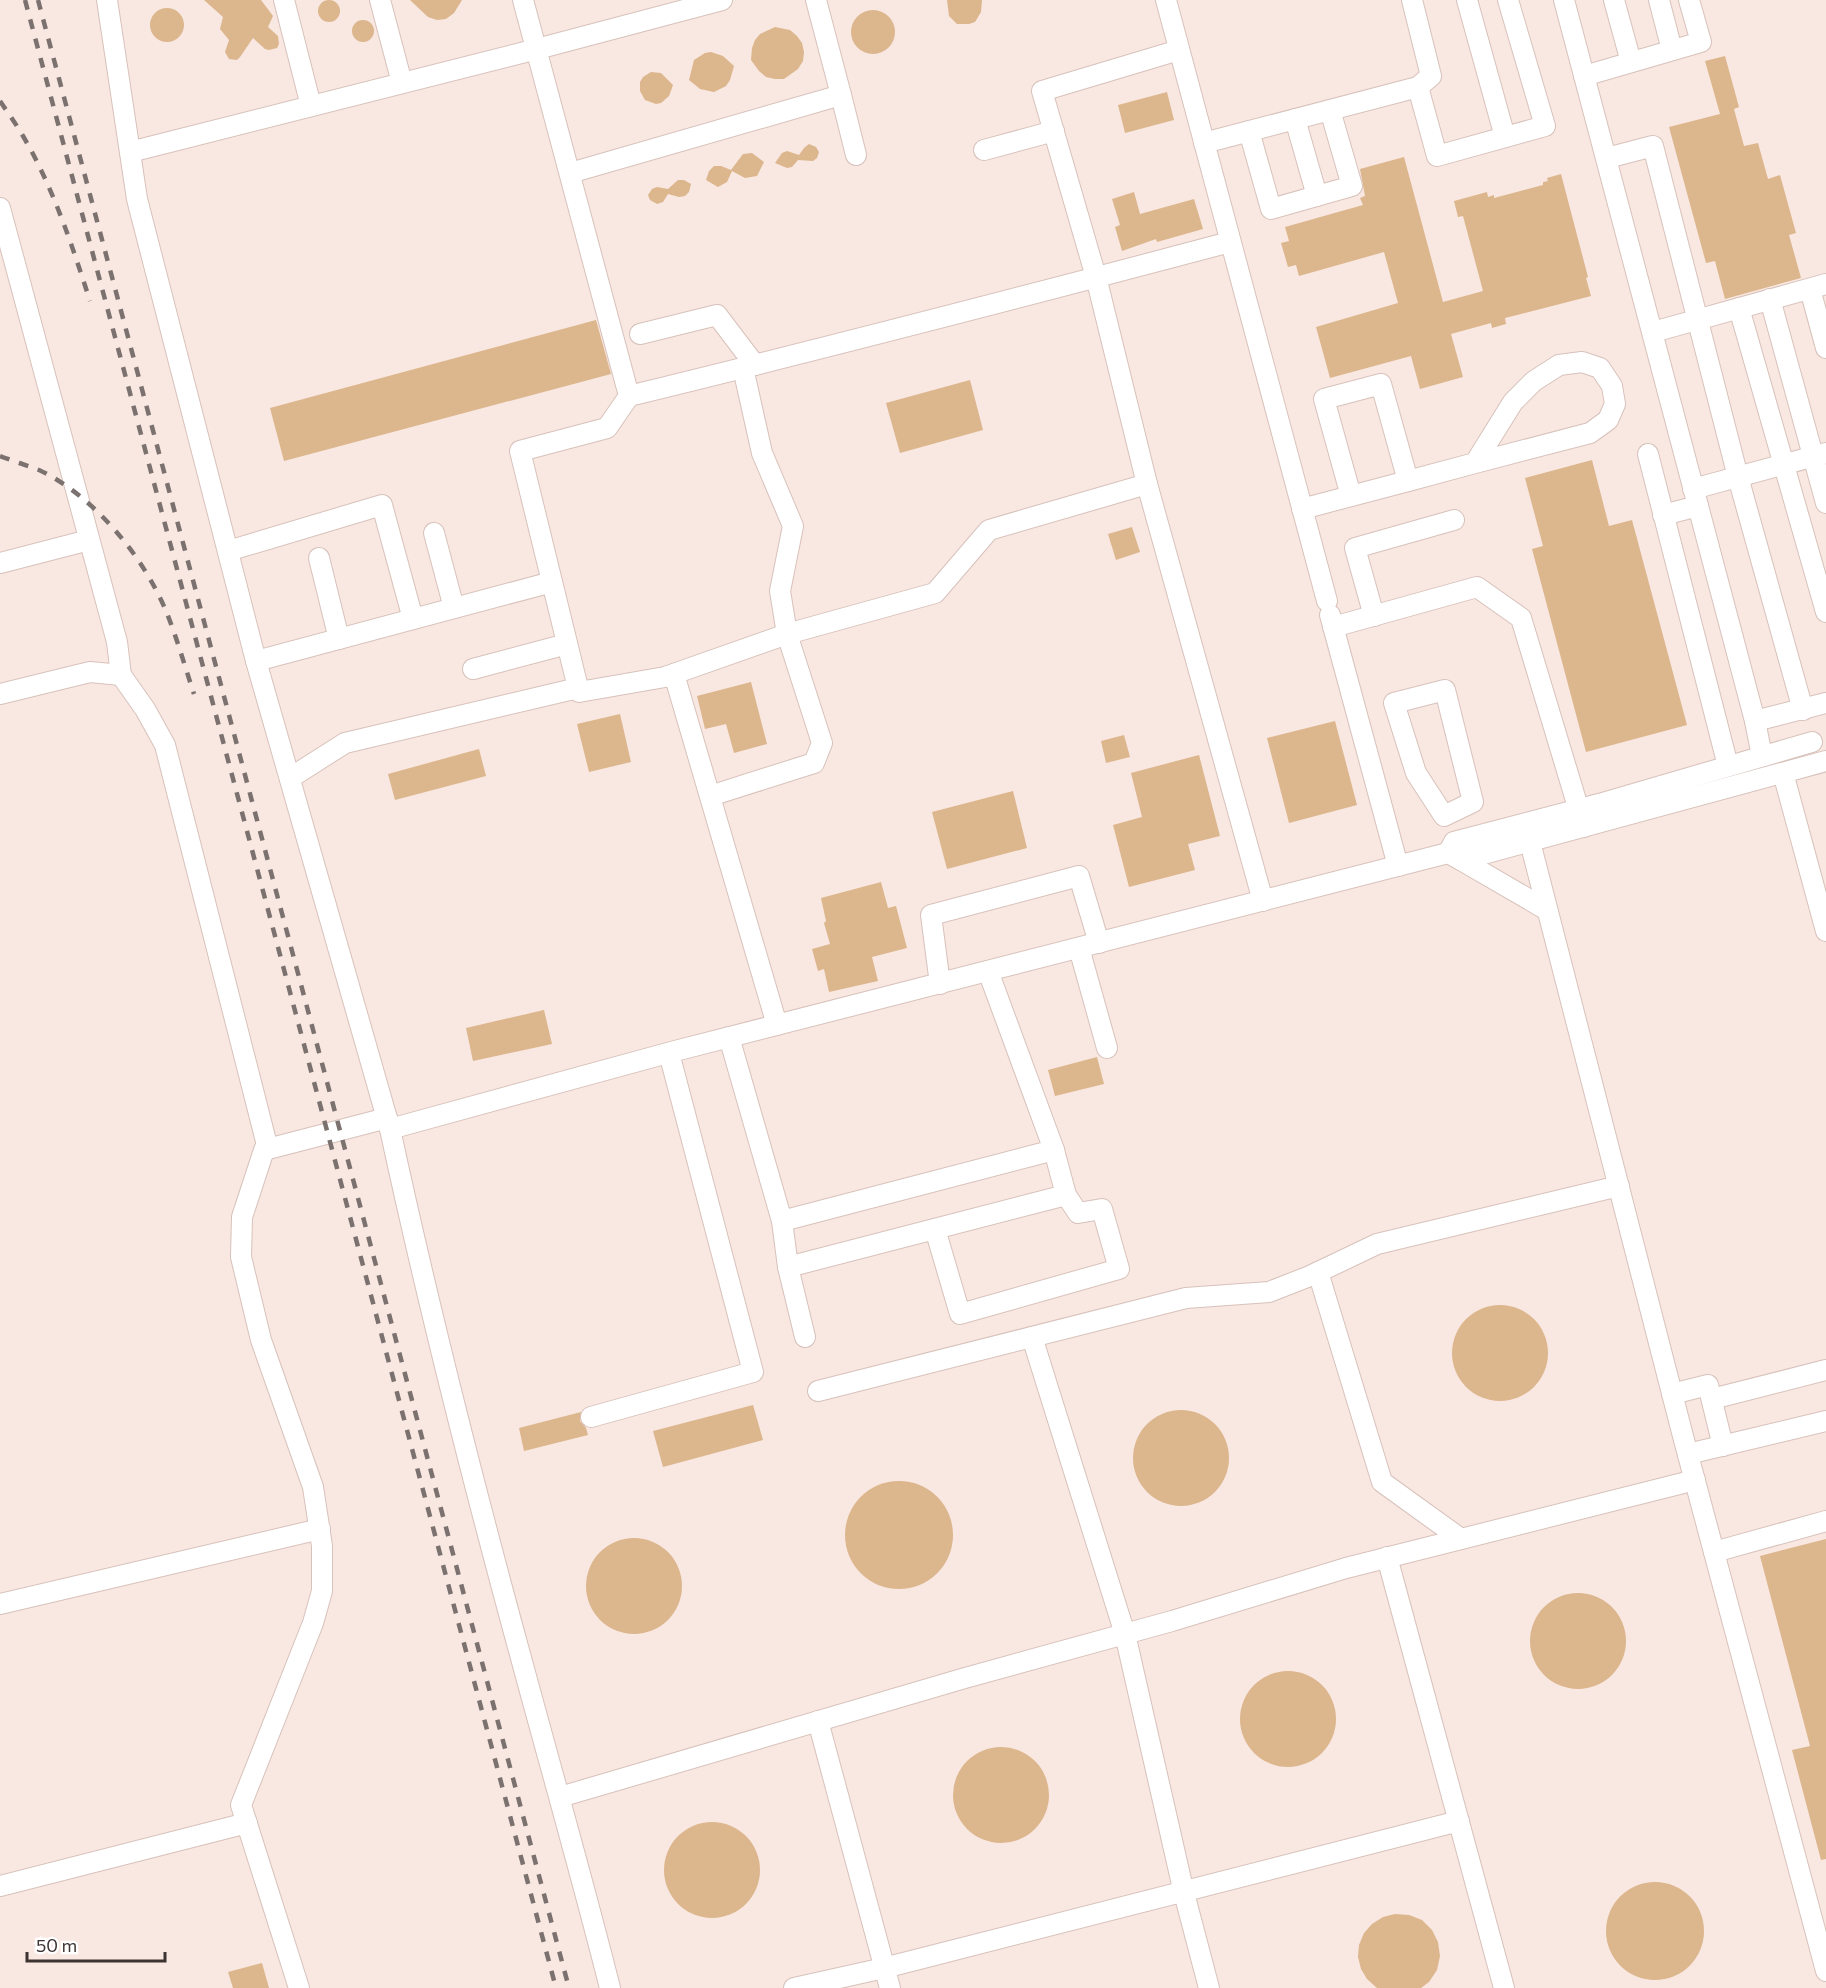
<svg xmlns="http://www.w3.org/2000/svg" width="1826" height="1988" font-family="Commissioner,sans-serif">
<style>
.built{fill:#f9e7e1}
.building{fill:#dcb68c}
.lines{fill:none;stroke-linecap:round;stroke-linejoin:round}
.minor-casing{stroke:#d7c2bb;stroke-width:22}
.minor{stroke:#fff;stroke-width:20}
.rail{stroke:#7b7270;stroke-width:4.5;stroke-dasharray:10 10;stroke-linecap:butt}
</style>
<rect width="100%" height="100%" fill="#fdf4f1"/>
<rect class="built" x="0" y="0" width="1826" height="1988"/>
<g class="building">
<path d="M204 0H261L273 16 268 27 278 36 279 44 277 48 269 50 265 49 253 38 240 57 237 60 229 59 225 52 229 40 220 29 223 17Z"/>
<path d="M410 0H462L454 13 446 19 437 20 428 17Z"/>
<path d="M947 0H982L981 12 975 22 969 24H957L949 16Z"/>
<circle cx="329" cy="11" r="11"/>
<circle cx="167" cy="25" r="17"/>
<circle cx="873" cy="32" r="22"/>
<circle cx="363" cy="31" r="11"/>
<path d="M775 27 790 30 797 36 802 43 804 52 803 61 798 69 784 79H775L766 77 759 71 751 60 752 48 755 40 760 34Z"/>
<path d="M711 52 723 56 734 66 730 80 726 86 714 92 700 89 689 80 694 60 705 53Z"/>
<path d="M1725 56 1739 107 1734 109 1744 146 1758 143 1768 179 1780 175 1796 233 1789 235 1801 278 1725 299 1715 261 1706 263 1669 127 1720 114 1705 61Z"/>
<path d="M651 72 661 73 673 85 669 96 661 103 656 104 645 100 640 91V82L643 77Z"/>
<path d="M1167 92 1174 120 1125 133 1118 105Z"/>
<path d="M809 144 816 147 819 152 817 158 813 161 798 160 792 167 787 168 775 163 782 153 787 151 799 155 804 148Z"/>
<path d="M752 153 764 162 757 176 745 178 732 171 727 182 718 187 706 180 709 171 714 166H721L731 170 743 154Z"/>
<path d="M1404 157 1443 302 1483 291 1463 216 1458 217 1454 201 1487 192 1488 197 1494 195V198L1543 185V182L1548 181 1547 178 1561 174 1588 277 1586 278 1591 296 1505 318 1506 324 1492 328 1491 323 1451 334 1463 377 1420 389 1411 356 1330 378 1316 327 1398 303 1384 252 1299 276 1296 265 1288 267 1281 243 1289 241 1285 227 1363 205 1360 198 1365 196 1360 169Z"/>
<path d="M678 180H684L691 184 689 192 685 196 679 197 668 194 663 202 657 204 650 200 648 195 652 189 657 187 668 189Z"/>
<path d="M1134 192 1140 214 1194 199 1203 229 1157 242 1156 239 1122 251 1115 227 1120 225 1112 199Z"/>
<path d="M596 320 611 374 284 461 270 408Z"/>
<path d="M970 380 983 430 900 453 886 403Z"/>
<path d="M1592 460 1609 526 1632 520 1687 725 1586 752 1532 549 1543 546 1525 478Z"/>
<path d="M1132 527 1140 552 1116 560 1108 534Z"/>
<path d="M751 682 767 744 734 753 726 724 705 729 697 696Z"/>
<path d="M620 714 631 762 589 772 577 724Z"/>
<path d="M1335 721 1357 805 1289 823 1267 738Z"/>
<path d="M1124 735 1130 757 1106 763 1101 741Z"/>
<path d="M479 749 486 776 395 800 388 774Z"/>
<path d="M1199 755 1220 836 1188 844 1195 870 1129 887 1113 825 1142 817 1131 773Z"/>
<path d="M1013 791 1027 848 947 869 932 812Z"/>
<path d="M881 882 888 908 896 906 907 948 872 957 878 981 829 992 824 969 818 971 812 949 830 944 824 923 826 921 821 898Z"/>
<path d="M544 1010 552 1044 473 1061 466 1028Z"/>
<path d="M1097 1057 1104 1084 1055 1096 1048 1070Z"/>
<circle cx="1500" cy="1353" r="48"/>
<path d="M753 1405 763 1440 663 1467 653 1431Z"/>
<circle cx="1181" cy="1458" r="48"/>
<path d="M581 1412 580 1421 586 1428 588 1435 524 1451 519 1428Z"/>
<circle cx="899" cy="1535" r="54"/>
<circle cx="634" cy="1586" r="48"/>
<path d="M1826 1539V1859L1821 1860 1792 1750 1810 1746 1760 1556Z"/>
<circle cx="1578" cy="1641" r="48"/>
<circle cx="1288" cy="1719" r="48"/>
<circle cx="1001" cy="1795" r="48"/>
<circle cx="712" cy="1870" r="48"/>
<circle cx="1655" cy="1931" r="49"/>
<path d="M1395 1914 1409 1915 1422 1920 1432 1930 1438 1942 1440 1956 1437 1970 1429 1982 1421 1988H1377L1367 1979 1361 1969 1358 1957 1359 1945 1364 1933 1372 1924 1383 1917Z"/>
<path d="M262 1963 269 1988H233L228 1972Z"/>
</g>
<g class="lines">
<defs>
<g id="minor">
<path d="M107 0 137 199 256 661 390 1129 675 1051 1448 853 1461 860 1826 761"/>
<path d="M284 0 311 106"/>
<path d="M380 0 402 83"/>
<path d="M523 0 629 396"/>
<path d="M1166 0 1327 601"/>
<path d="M1467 0 1505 137"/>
<path d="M1564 0 1755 721 1762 756"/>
<path d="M1614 0 1631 62"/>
<path d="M1659 0 1672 50"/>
<path d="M1179 50 1042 91 1096 277 1147 484 989 530 935 593 787 634 665 677 579 692 520 451 607 428 629 396C830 347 1030 295 1230 242"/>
<path d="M1584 76 1701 42 1689 0"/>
<path d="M1418 87 1437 156 1545 126 1508 0"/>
<path d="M841 95 856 155"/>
<path d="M1295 119 1317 196"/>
<path d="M1249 131 1271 209 1352 186 1330 110"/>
<path d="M1204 143 1418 87 1431 76 1412 0"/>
<path d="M984 150 1054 131"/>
<path d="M130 152 537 49 722 0"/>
<path d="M1607 158 1653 146 1738 477 1803 710"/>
<path d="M570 173 841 95 816 0"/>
<path d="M0 208 117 642 121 675 145 709 165 745 268 1149"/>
<path d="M1810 289 1826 348"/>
<path d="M1770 299 1826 503"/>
<path d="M1739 308 1826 612"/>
<path d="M1653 332 1826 284"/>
<path d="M640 334 717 315 755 365"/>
<path d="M1648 454 1728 766"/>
<path d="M1147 484 1263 901"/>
<path d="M1693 489 1826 453"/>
<path d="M1351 496 1324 399 1381 384 1408 481"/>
<path d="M1302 509 1408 481 1475 463 1590 433 1608 420 1615 404 1612 386 1600 368 1582 362 1559 365 1534 381 1513 402 1475 463"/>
<path d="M1663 515 1698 506"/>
<path d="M434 533 454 608"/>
<path d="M228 551 382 505 413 619"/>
<path d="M319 558 339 639"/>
<path d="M0 563 89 540"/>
<path d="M1330 615 1398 866"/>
<path d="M1374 616 1355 548 1454 520"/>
<path d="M1333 627 1477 587 1521 618 1584 827"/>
<path d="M256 661 552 582"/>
<path d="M473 669 567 644"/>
<path d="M674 674 777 1025"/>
<path d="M1445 690 1473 802 1444 816 1416 773 1394 703Z"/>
<path d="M0 694 90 672 121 675"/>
<path d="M1755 721 1826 703"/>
<path d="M1783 773 1826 931"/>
<path d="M290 778 345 743 578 688"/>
<path d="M710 796 814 763 822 743 787 634 780 591 793 526 762 453 743 368"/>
<path d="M1530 842 1684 1440 1826 1971"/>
<path d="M1448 853 1454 842 1599 804 1812 742"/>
<path d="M1461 860 1547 910"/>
<path d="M1079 948 1107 1048"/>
<path d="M940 984 931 915 1079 876 1099 943"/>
<path d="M729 1037 782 1221 1054 1150 988 971"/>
<path d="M390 1129C429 1310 475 1490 524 1669 553 1776 583 1881 610 1988"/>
<path d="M782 1221 788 1267 1066 1195 1054 1150"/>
<path d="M935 1229 960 1314 1119 1269 1102 1209 1078 1213 1066 1195"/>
<path d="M788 1267 805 1337"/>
<path d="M1318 1272 1382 1482 1461 1539"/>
<path d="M1032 1337 1125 1634 1184 1893 1209 1988"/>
<path d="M818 1391 1186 1298 1269 1292 1310 1276 1377 1244 1619 1186"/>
<path d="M1672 1394 1708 1385 1723 1446"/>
<path d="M1712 1399 1826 1370"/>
<path d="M591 1417 753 1372 669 1053"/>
<path d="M1688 1454 1826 1421"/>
<path d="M1714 1552 1826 1521"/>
<path d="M1387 1557 1504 1988"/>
<path d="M0 1604 320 1529"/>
<path d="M818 1721 890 1988"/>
<path d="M560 1797 965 1678 1172 1621 1346 1568 1695 1480"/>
<path d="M0 1886 247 1823"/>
<path d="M299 1988 241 1805 313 1623 322 1591V1546L313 1487 261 1340 241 1257 242 1217 264 1150 387 1118"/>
<path d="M794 1988 884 1968 1459 1821"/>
</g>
</defs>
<use href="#minor" class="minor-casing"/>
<use href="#minor" class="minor"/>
<g class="rail">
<path d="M25 0 556 1988"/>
<path d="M38 0 569 1988"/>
<path d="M0 101C8 113 16 124 23 136 53 187 72 245 90 301"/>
<path d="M0 456C13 461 26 465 39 470 94 496 143 556 166 611 177 638 185 667 194 694"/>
</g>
</g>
<path d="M27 1952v9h138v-9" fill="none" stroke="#3d3432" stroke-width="3"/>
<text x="36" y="1952" font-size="18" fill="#3d3432" stroke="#ffffff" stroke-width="4.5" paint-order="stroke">50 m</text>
</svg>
